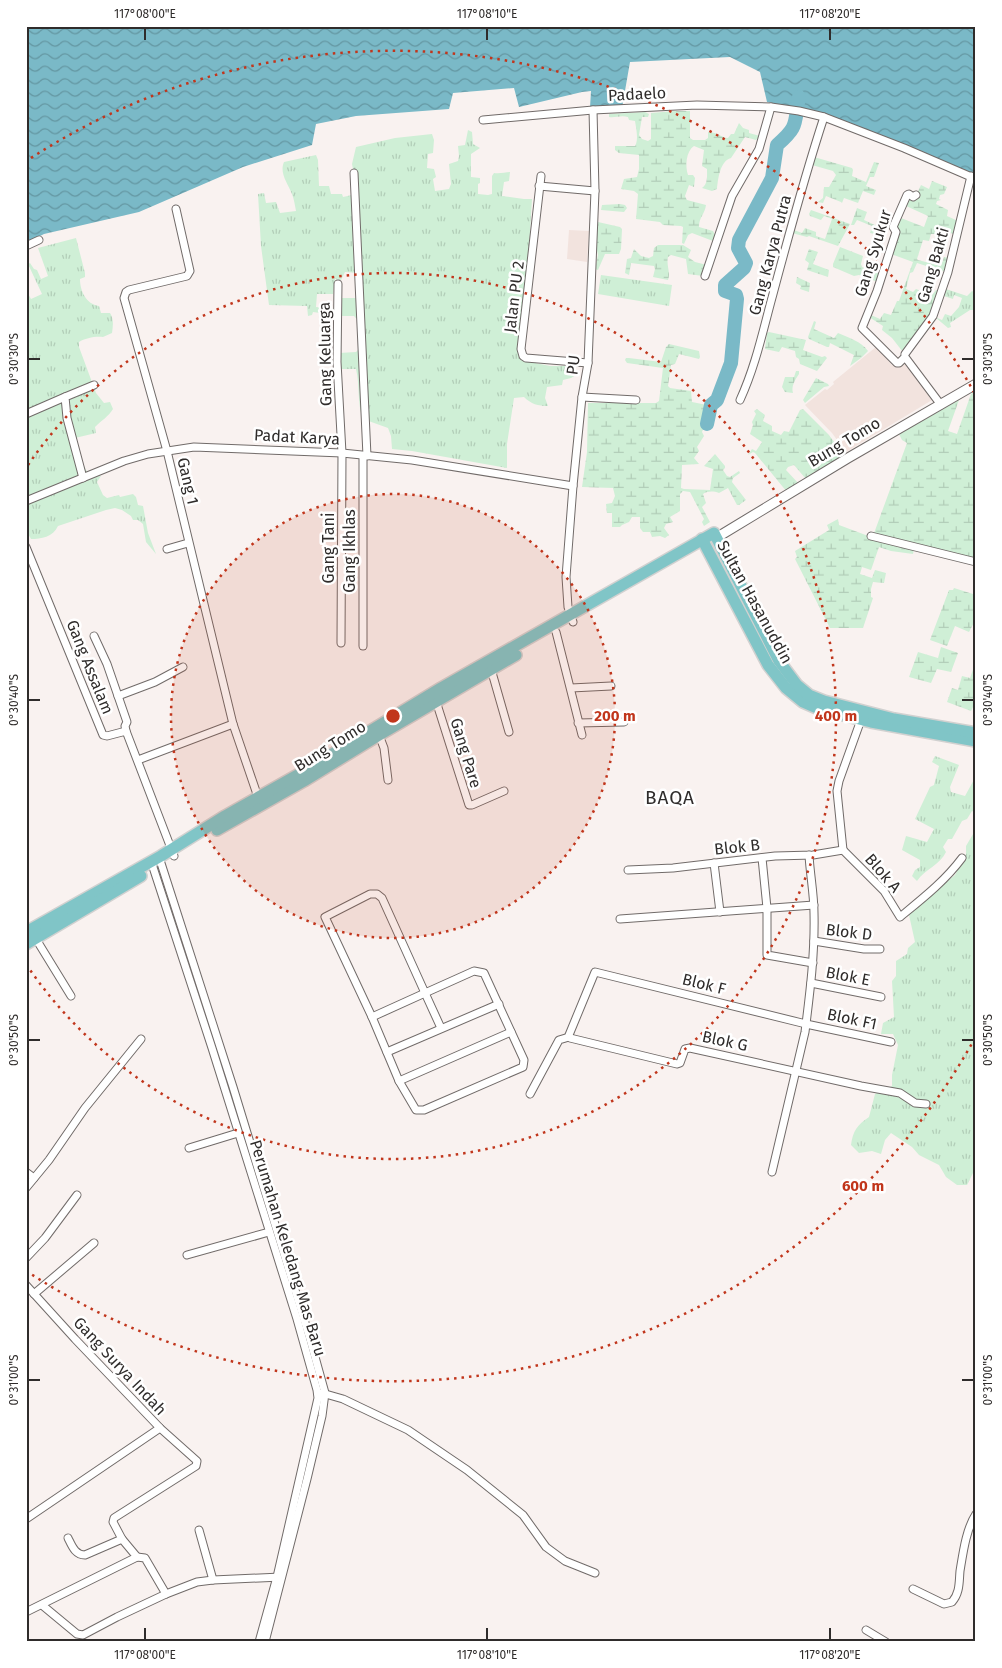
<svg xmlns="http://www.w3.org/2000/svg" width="1002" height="1668" font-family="'Fira Sans',sans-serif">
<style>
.built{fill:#f2e3de}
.grass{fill:url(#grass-tufts)}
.wetland{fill:url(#wetland-marsh)}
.water{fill:url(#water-waves)}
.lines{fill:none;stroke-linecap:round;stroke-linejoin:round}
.river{stroke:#7ab9c7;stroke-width:14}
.minor-casing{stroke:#716b69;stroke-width:9}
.tertiary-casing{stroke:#716b69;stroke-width:11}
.primary-casing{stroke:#d1d1d0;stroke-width:14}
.minor{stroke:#fff;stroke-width:7}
.tertiary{stroke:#fff;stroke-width:9}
.primary{stroke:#80c5c7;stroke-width:11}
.ticks{fill:none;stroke:#2f2c2b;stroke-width:2}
.ring{fill:none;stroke:#c1361c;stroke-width:2.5;stroke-dasharray:2.5 5}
.labels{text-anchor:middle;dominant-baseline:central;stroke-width:5;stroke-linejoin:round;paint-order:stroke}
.street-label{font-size:16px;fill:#2f2c2b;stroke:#fff}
.quarter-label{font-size:19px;letter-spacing:1px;fill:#2f2c2b;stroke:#fff}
.centre{fill:#c1361c;stroke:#fff;stroke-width:2.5}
.ring-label{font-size:15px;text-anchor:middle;font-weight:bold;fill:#c1361c;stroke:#fff;stroke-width:5;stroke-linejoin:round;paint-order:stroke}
.neatline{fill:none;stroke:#2f2c2b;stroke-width:2}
.ticks-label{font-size:12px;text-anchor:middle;fill:#2f2c2b}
</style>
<defs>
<pattern id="grass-tufts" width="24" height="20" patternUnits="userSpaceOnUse" patternTransform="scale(1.25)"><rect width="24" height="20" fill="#cfefd6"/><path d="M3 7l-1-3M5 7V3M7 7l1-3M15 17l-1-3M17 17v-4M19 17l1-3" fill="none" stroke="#b2cdb8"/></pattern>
<pattern id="wetland-marsh" width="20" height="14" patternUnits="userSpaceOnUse" patternTransform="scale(1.25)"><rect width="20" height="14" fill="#cfefd6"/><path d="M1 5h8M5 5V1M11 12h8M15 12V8" fill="none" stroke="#b2cdb8"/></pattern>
<pattern id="water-waves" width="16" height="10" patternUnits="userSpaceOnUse" patternTransform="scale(1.25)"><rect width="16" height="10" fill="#7ab9c7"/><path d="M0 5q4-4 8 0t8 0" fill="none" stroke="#6497a2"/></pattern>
</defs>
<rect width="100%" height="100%" fill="#f9f2f0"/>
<g class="built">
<path d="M569 230 589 231 587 262 567 259Z"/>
<path d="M876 347 892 365 895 364 898 368 905 363 932 400 846 452 832 433 805 405 825 389 827 390 834 384 833 382Z"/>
</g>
<g class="grass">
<path d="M468 130 472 132 473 144 480 148 471 154V177L480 178V183L478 184V194L488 195 492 194V176L494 173C500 174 505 172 510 172L509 181 504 182 502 196 524 199H532L527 283 519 355 521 360 550 366H573L576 375 571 378 563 380 562 385 547 387 545 398 548 406C538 406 531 404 524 397L514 398 507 444V468L412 451 392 449 391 436 388 428 363 419C357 405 360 385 356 369H341L339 353 356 352 360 348 357 319 354 316H341L340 298H358L359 273 345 272 341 280 335 279 333 294H317L316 307 334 309V316L320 317V313L313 312 312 315 308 316 307 306 269 305 261 246 258 194 264 193 266 203 276 202 280 213 296 211C295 206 294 199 292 194 288 184 279 173 284 162L316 155 318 160 319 186H329L331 194H342L343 197 352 195 354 174 352 164 356 147 395 138 432 134 434 140 433 153 428 154 427 168 434 169 436 177 433 179 435 191 449 189 451 184 449 164 458 161 459 156 458 146 465 145Z"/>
<path d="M76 238 85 273V277L80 279C80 291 86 304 99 306L101 313H110C114 319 113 326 112 333L103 337C96 336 85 338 79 342V347L96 393 104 403 110 402 113 409C108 417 102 420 95 427L96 433 75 438C79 453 82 466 91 477L101 476 97 482 103 495 107 498 119 495 120 497 133 494 136 497 138 505 143 506 148 533 156 554 146 542 143 524 138 520H133L131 516 122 510 115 508 106 510 58 526C53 537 41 539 31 539L26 530V290L31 299 42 294 28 264 30 263 34 269 37 270 41 279 48 276 38 248Z"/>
<path d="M601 275 672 285 669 306 598 294Z"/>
<path d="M946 289 967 296 972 291 976 293V314L973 310H970L950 323 951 327 948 328 935 317 942 320 945 314 951 316 959 307 962 298 954 295 953 299 944 296Z"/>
<path d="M935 756 959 765 950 787 951 792 965 796 976 776V813L972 811 967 819 962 821 952 839H948L943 847 946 852C940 865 925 869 917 881L912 876 915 870 920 867V860L902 850 906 836 927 842 934 829 915 819 930 787 934 785 939 766 932 762Z"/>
<path d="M976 829V1171L973 1173 967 1185H957L946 1177 939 1165 919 1155 912 1147 891 1133 885 1140 881 1154 872 1151 859 1153 851 1145C853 1131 857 1125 869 1117L875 1094 892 1086V1075L898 1045 893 1034H881L883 1023 894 1017 892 981 896 976V961L907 954 908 948 915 942 909 915 921 902 955 875 966 854V846Z"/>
</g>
<g class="wetland">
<path d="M675 111H690V138L693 140H705L708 138V132C718 132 721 138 728 138L731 134H734L739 123 743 128 749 130V133L760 136 756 140 745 137 731 158C720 161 718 179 717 189L712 191 702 188C708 184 707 176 707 169L702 166 704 150 694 146C686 151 685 166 688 175H693L695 178 694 187 689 185 685 196 687 200 706 205C705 214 699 217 699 227L713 231 715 235 713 241 692 233 688 235 684 244 682 243 683 227 681 226 663 225 660 222 636 219 638 194 634 191 621 189 624 179 637 177 639 169V155L619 153 615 150V146H635C639 140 636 128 635 121L629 120 628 117C621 115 615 118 609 117V114L645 112 649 114 648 117H642L639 135 642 139 648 141 651 139V113Z"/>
<path d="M814 157 852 168 853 170 852 176 866 182 874 162 879 163 874 177H870L866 186 876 190 874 195 863 191 858 203 844 198 842 203 841 202 826 196 823 203 818 202 823 198 824 187H829L836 175 833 171 812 165Z"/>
<path d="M932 181 947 187 944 194 940 195 939 199 941 200 937 201 936 204 948 210 947 216 958 221 954 234 936 229 935 234H931L929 241 923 240 917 259 918 260 941 266 944 257 949 258 945 272 917 263 913 272 910 273 906 289 913 292 916 289 932 295 936 290H939L928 319 903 352 892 338 882 330 883 326 869 317 871 315 880 319 884 313 891 315 897 301H899L913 262 891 254 894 230 901 218 924 227 928 216 904 205 908 196 915 198 921 185 929 189Z"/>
<path d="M620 204 625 205 627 208 624 212 601 210 602 205Z"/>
<path d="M857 208 867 212 864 220 877 226 875 234 870 233 872 226 857 220 854 225H851Z"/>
<path d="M811 210 850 224 838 246 809 236 807 237 792 233 794 230 802 233 805 228 816 232V236L825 239 832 219 824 216 821 220 810 216 809 214Z"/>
<path d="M598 222 620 227 622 229 621 249 619 254H605L598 270 595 269 598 255 595 242 596 227Z"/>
<path d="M658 245H683L691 250 688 257 695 262 707 265 703 276 688 274 686 259 671 255 668 257C666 265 671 273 668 280L653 277 655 269 654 266 631 263 629 275 625 273 627 259 631 258 634 249 641 256 649 258 653 256 654 248Z"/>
<path d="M840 247 863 256 861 264 862 267 880 274 878 282 859 275 854 276 833 267V264Z"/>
<path d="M809 249 818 252 813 264 829 270 828 277 807 270 809 263 805 260Z"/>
<path d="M797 277 810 283 809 292 800 289 801 286 796 283Z"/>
<path d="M814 321 816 322 814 329 834 338 838 333C849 338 861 341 868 351L861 358 850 366 854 355 830 343 829 347H827L809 339 808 337Z"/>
<path d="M769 332 806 340 803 350 822 357 825 356 827 358 817 371 800 364 799 359 796 357 795 351 782 347 779 352 765 349 767 333Z"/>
<path d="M669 344 699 351 700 357 699 359 679 354 675 364 671 365 668 386 670 388 691 391 692 402 707 405C709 413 706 423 702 432L704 436 697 447 699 451 694 458 699 464 682 465 681 488 684 489 710 490 713 469 704 466 715 454 725 466V468L723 470 727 476 730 477 739 471 740 473 733 478 732 482 746 500 739 505H737L728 488 719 493C713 491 708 491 703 494L706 503 702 507 710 522 704 526 702 522 704 519 690 492 683 491 680 494V511L670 517 673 522 666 524 664 528 669 535 665 538 660 536 652 537 650 532H643L640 528V517H632L629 522 622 525 620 527H612V513H607L606 504 612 503 615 496 613 488 582 487 587 452 588 403H656L659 401 663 368 627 363 625 360 626 358H629L661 362 666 347Z"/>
<path d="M796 371H799V374C795 380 791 386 793 393L785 392 782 387 785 377H794Z"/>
<path d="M816 378 828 384 829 386 824 387 805 403 803 400Z"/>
<path d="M976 391V560L873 536 907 443 902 440 899 434 959 400 948 431 957 434 971 394Z"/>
<path d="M757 409 765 415 763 421 772 426V431L781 435 784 431 789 432 800 410 803 409 829 435 845 457 806 479 794 465 788 467 786 470 799 484 787 492 755 453 753 452 748 455 752 449 756 451 762 442 750 434 753 425 752 422 756 414 754 411Z"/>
<path d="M838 519 839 525 871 537 914 549 913 554 891 551 879 547 871 570 862 567 860 574 872 578 875 570 886 573 884 583 873 582 871 589V597L873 598 863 628H830L795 559 797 557 795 551 829 530 827 525Z"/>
<path d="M954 588 976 595V619L969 632 955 626 947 646 930 640 949 590H953Z"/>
<path d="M941 647 958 653 951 672 937 669 931 683 909 677 918 652 938 658Z"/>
<path d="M976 661V701L971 711 947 702 952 688 958 690 962 676 970 678Z"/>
</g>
<path class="water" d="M26 26H976V177L816 112 767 102 760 72 730 57 630 62 622 108H590L591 91 582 92 519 107 514 88 453 93 449 109 356 116 316 124 312 145 243 167 139 212 44 234 26 243Z"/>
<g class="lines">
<path class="river" d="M707 424 711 405 717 400 731 363 737 299 736 295 725 291V285L744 268 746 263 738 248 739 240 772 178 777 145C799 126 794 124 799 97"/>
<defs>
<g id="minor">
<path d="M483 120 593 110 697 105 771 107 799 111 824 117 904 148 976 179"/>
<path d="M354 173 367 456"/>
<path d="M541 176 521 349 523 356 526 358 588 363"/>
<path d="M539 186 595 191"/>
<path d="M916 195 913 197 909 194 907 195 893 227 896 232 877 291 862 328 897 363H899L905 357 941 405"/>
<path d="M176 209 190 271 187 276 129 290 126 292 124 298 167 451 233 724 259 800"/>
<path d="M26 246 39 240"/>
<path d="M705 276 732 196 759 149 771 107"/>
<path d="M338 284 337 362 342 453 341 643"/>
<path d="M905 354 933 316 948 272 971 176"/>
<path d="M582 397 636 400"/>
<path d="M740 400C756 365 763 330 773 294 789 234 805 175 824 117"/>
<path d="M26 414 65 397"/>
<path d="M83 478 67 418 65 397 94 385"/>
<path d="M26 501 124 461 148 454 194 447 342 453 412 460 573 486"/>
<path d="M871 536 976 562"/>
<path d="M26 547 103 735 107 736 126 731 174 856"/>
<path d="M167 549 188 543"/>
<path d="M573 622 568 607 566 577 573 486 582 397 588 363 595 191 593 110"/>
<path d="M556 632 582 735"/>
<path d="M94 636 107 664 127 722 125 726 126 731"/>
<path d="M363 646V456"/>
<path d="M491 669 509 732"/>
<path d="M571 688 611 686"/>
<path d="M118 696 155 682 183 667"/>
<path d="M436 701 469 805H472L504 791"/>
<path d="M578 723 624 722"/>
<path d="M379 735 384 748 388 780"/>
<path d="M138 760 233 724"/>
<path d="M843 850 884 891 900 917C922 899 945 881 962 858"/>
<path d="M843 850 837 791 839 781 862 717"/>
<path d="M159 857 233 1087 310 1339 325 1393 322 1416 307 1479 265 1642"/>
<path d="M762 858 767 908V955L813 963"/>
<path d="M151 861 212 1048 297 1319 317 1390 318 1398 277 1577 259 1642"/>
<path d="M714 863 720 912"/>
<path d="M628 870 673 868 775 856 813 855 843 850"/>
<path d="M370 894H377L382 898 425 993 474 971 484 973 524 1060 523 1067 424 1110H416L399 1081 372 1017 325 917Z"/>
<path d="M620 919 814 905"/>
<path d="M36 939 71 996"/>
<path d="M814 941 864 949H880"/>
<path d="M811 983 881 997"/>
<path d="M372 1017 425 993 441 1028"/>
<path d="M891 1042 806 1024 595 972 569 1035 570 1038 677 1064 680 1063 685 1049 690 1048 861 1086 900 1093 915 1103 926 1104"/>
<path d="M387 1052 499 1004"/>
<path d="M399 1081 511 1032"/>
<path d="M530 1094 559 1040 569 1037"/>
<path d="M189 1148 238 1133"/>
<path d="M26 1172 34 1178"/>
<path d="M772 1172 805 1032C810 992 815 953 814 913 814 894 810 874 809 855"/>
<path d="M26 1188 49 1160 85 1108 141 1039"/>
<path d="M187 1255 269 1232"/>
<path d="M26 1258 45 1238 77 1195"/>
<path d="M26 1285 75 1339 160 1428 197 1461 196 1466 114 1518 113 1522 122 1539"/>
<path d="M34 1294 94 1243"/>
<path d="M322 1393 343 1399 408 1430 467 1470 523 1515 546 1547 565 1561 595 1573"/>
<path d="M26 1519 160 1428"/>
<path d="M199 1530 213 1580"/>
<path d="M137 1557 145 1558 166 1594"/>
<path d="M913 1589 944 1604 952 1602C960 1593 959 1582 960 1571 963 1553 966 1529 976 1514"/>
<path d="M42 1605 77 1634 83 1635 117 1617 166 1594 197 1582 213 1580 281 1577"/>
<path d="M26 1612 137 1557 122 1539 85 1555C75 1555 72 1546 68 1538"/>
<path d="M866 1630 886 1642"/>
</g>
<path id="tertiary" d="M716 538 848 458 976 384"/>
<g id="primary">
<path d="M702 539 768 665 786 688 803 702 819 709 871 722 976 741"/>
<path d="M217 830 304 781 379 735 516 655"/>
<path d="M26 932 161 856 225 816 301 773 441 688 714 533 779 661 797 685 809 695 824 701 894 719 976 733"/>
<path d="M26 944 141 876"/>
</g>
</defs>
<use href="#minor" class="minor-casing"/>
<use href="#tertiary" class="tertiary-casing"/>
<use href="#primary" class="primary-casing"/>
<use href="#minor" class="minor"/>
<use href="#tertiary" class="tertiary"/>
<use href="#primary" class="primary"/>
</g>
<path class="ticks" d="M145 28V40M487 28V40M830 28V40M28 359H40M962 359H974M28 700H40M962 700H974M28 1040H40M962 1040H974M28 1380H40M962 1380H974M145 1628V1640M487 1628V1640M830 1628V1640"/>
<circle cx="393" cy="716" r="222" fill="#c1361c" fill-opacity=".12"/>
<g class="ring">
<circle cx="393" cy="716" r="222"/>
<path d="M28 465A443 443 0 1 1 28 967"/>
<path d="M975 1038A665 665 0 0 1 31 1274M31 158A665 665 0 0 1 975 394"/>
</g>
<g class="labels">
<g class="street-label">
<text transform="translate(637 94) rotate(-3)">Padaelo</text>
<text transform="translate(873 253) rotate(-73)">Gang Syukur</text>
<text transform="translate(770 255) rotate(-75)">Gang Karya Putra</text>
<text transform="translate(933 265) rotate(-74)">Gang Bakti</text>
<text transform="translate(514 297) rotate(-83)">Jalan PU 2</text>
<text transform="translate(325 354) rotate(-91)">Gang Keluarga</text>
<text transform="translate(573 365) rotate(-83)">PU</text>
<text transform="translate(297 437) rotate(3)">Padat Karya</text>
<text transform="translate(844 442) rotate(-31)">Bung Tomo</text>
<text transform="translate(188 481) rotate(77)">Gang 1</text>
<text transform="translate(328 548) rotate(-90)">Gang Tani</text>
<text transform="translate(349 551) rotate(-90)">Gang Ikhlas</text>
<text transform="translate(755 602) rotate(61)">Sultan Hasanuddin</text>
<text transform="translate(90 667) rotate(68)">Gang Assalam</text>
<text transform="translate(330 746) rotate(-32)">Bung Tomo</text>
<text transform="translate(466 753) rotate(73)">Gang Pare</text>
<text transform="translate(737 847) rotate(-6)">Blok B</text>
<text transform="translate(883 873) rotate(49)">Blok A</text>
<text transform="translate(849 932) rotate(7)">Blok D</text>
<text transform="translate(848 976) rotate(11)">Blok E</text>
<text transform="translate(704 984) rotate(14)">Blok F</text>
<text transform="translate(852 1019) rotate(12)">Blok F1</text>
<text transform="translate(725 1041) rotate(12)">Blok G</text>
<text transform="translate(288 1248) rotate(73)">Perumahan Keledang Mas Baru</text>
<text transform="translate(120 1366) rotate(47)">Gang Surya Indah</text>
</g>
<g class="quarter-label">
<text x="670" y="797">BAQA</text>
</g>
</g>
<circle cx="393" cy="716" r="8" class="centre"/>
<g class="ring-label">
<text x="615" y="721">200 m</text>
<text x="836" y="721">400 m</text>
<text x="863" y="1191">600 m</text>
</g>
<rect width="1002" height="1668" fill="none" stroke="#ffffff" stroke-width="55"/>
<rect x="28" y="28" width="946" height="1612" class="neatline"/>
<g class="ticks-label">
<text x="145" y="18">117°08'00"E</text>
<text x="487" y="18">117°08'10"E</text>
<text x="830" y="18">117°08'20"E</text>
<text transform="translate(14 359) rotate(-90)" y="4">0°30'30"S</text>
<text transform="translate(988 359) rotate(-90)" y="4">0°30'30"S</text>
<text transform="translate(14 700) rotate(-90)" y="4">0°30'40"S</text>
<text transform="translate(988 700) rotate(-90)" y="4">0°30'40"S</text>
<text transform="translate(14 1040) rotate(-90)" y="4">0°30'50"S</text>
<text transform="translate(988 1040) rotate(-90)" y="4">0°30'50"S</text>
<text transform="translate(14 1380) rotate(-90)" y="4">0°31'00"S</text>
<text transform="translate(988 1380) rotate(-90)" y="4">0°31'00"S</text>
<text x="145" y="1659">117°08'00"E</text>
<text x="487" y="1659">117°08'10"E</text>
<text x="830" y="1659">117°08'20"E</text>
</g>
</svg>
